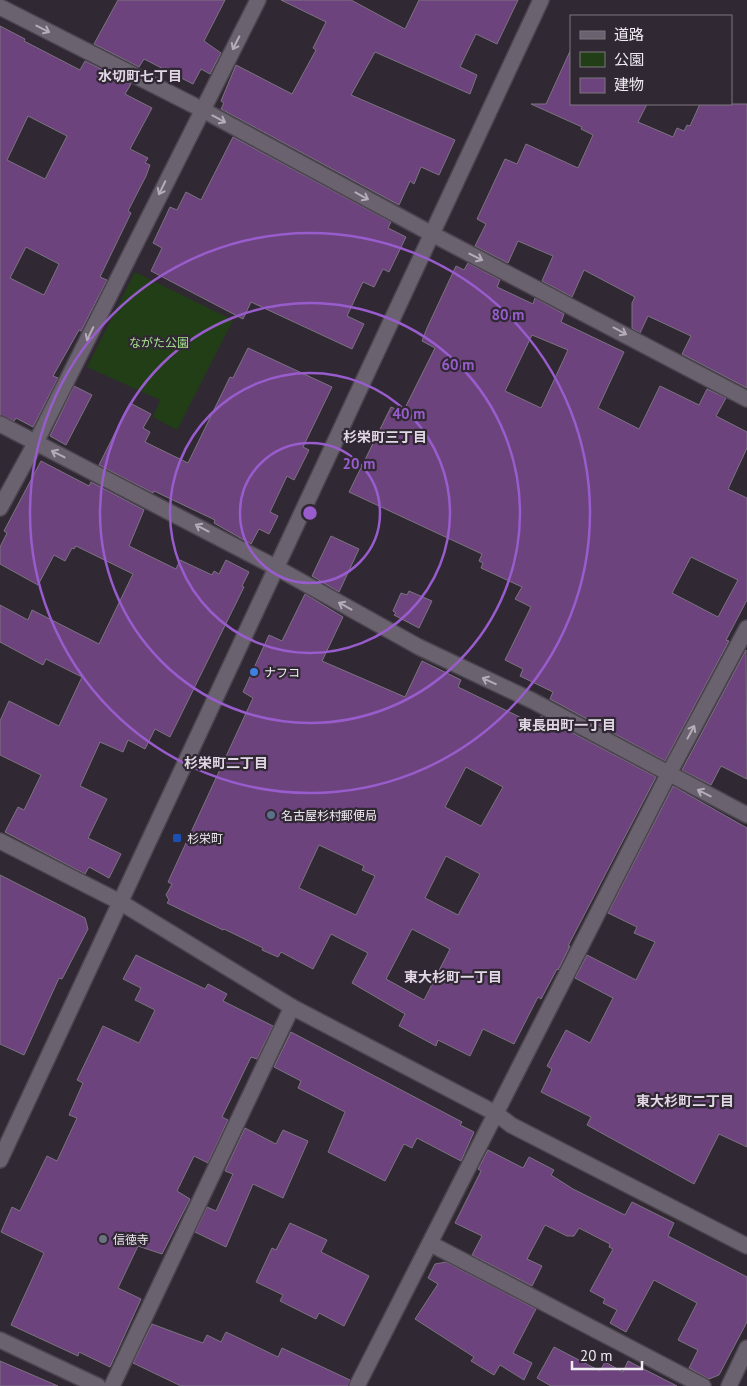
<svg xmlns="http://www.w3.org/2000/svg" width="747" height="1386" font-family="'PT Sans','Noto Sans JP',sans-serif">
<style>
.green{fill:#223e16}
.building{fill:#6c437d;stroke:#7c7380;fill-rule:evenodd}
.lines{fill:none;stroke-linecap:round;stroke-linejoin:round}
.minor-casing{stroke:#4c454f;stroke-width:18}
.minor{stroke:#6b626f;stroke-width:15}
.oneway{stroke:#b4adb7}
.ring{fill:none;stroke:#985ccc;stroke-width:2.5}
.shop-dot{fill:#3f7fe0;stroke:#302833;stroke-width:2}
.service-dot{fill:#5c6f8a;stroke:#302833;stroke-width:2}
.transit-dot{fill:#1a4fb4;stroke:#302833;stroke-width:2}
.worship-dot{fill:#6b7280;stroke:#302833;stroke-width:2}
.labels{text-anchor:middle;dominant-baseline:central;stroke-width:4.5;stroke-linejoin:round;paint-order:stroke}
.park-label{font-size:12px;fill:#a3e18b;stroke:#302833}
.poi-label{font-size:12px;fill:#f0ebf2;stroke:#302833;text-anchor:start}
.neighbourhood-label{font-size:14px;font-weight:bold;fill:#e1d7e5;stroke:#302833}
.centre{fill:#985ccc;stroke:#302833;stroke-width:2.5}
.ring-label{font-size:15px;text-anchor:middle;font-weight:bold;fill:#985ccc;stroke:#302833;stroke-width:4.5;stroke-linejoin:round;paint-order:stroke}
</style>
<rect width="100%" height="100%" fill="#302833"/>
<path class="green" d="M135 272 233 320 177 430 153 417 160 400 87 367Z"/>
<g class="building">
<path d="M118 0H225L204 41 221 53 210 74 201 69 193 84 144 59 139 67 94 44Z"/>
<path d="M281 0H351L405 29 419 0H518L497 44 476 34 460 67 477 75 470 94 375 52 351 95 455 140 439 175 421 167 414 184 410 181 399 205 221 109 224 103 221 101 236 65 292 94 316 50 313 48 326 22Z"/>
<path d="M0 26 25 39 24 41 80 70 85 61 131 84 125 94 152 108 130 149 148 158 145 163 150 165 146 176 128 211 131 213 100 277 107 280 81 331 79 330 53 376 58 378 33 427 16 418 14 421 0 415ZM28 116 67 136 45 179 7 160ZM26 247 59 264 44 295 10 278Z"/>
<path d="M571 49V104H647L638 122 673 137 677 128 684 131 687 125 690 126 700 104H747V388L682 354 691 336 648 316 640 333 632 328V303L635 297 584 270 572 297 542 281 553 256 518 241 508 263 475 246 486 224 477 219 505 159 517 164 526 144 578 168 593 135 581 129 582 127 531 104H546Z"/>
<path d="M233 137 391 222 388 228 406 237 389 272 383 269 374 287 363 282 347 316 364 324 352 349 251 302 243 319 151 271 162 248 153 243 170 207 177 210 186 192 201 200Z"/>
<path d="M468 263 500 280 497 287 533 304 535 298 564 314 561 322 624 352 598 408 639 429 660 386 699 405 707 389 726 398 716 416 747 432V448L728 489 747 498V600L726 640 729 641 665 761 550 699 553 692 520 676 523 669 505 660 531 607 515 599 522 587 481 568 483 563 479 561 482 554 349 492 391 407 403 412 435 348 422 341 427 328 456 266 464 270ZM532 335 568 350 541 408 505 391ZM691 557 738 580 718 617 672 593Z"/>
<path d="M248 348 332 387 303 447 309 450 294 480 287 476 270 512 278 516 269 534 259 529 251 544 214 523 215 520 154 491 153 493 99 465 130 403 151 414 143 428 150 432 145 442 188 463 230 377 233 378Z"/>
<path d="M74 386 92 395 66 445 50 436Z"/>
<path d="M41 461 89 486 91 482 144 510 129 546 176 569 180 560 212 575 214 571 219 574 226 560 249 572 242 586 244 587 170 737 155 729 145 749 128 740 123 752 100 742 80 786 107 799 88 838 121 854 109 878 89 867 85 874 5 832 18 807 24 810 41 775 0 755V721L9 701 59 726 82 677 46 659 43 665 0 642V605L28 620 32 610 99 644 133 574 76 546 74 549 72 548 65 561 54 555 38 585 0 564V547L7 533 4 531Z"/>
<path d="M331 536 359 549 339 592 312 576Z"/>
<path d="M409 591 432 601 419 628 394 615 396 613 393 611 401 593 407 595Z"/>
<path d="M305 594 343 617 322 661 405 697 422 661 461 680 458 687 493 704 536 725 541 716 656 777 568 946H570L558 970 557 969 541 999 538 997 514 1044 483 1029 470 1056 438 1040 436 1046 399 1026 405 1014 352 983 368 953 331 934 313 969 281 952 278 957 262 950 263 948 224 929 223 930 167 903 169 900 166 895 172 884 168 882 253 698 243 692 269 635 282 641ZM466 767 503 787 481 826 445 807ZM319 845 364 866 362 870 375 876 356 915 299 888ZM446 856 480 874 458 915 425 898ZM412 929 450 949 424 1000 386 979Z"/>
<path d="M746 650 747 779 721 766 711 785 682 770Z"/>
<path d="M673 786 747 828V1147L719 1134 694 1184 587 1125 591 1117 541 1092 552 1069 547 1066 566 1030 590 1043 613 998 575 978 587 955 636 980 655 942 634 933 637 927 608 913Z"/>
<path d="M0 875 85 918 88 929 62 979 59 978 24 1055 0 1044Z"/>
<path d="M136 955 205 989 208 984 227 994 223 1001 273 1026 257 1059 251 1057 222 1117 228 1120 208 1163 194 1156 177 1191 190 1199 162 1254 138 1246 118 1288 141 1299 110 1367 79 1352 78 1356 11 1325 44 1253 1 1232 12 1207 20 1211 47 1156 57 1161 77 1118 69 1115 83 1083 77 1080 103 1026 139 1043 155 1010 135 1000 141 988 123 979Z"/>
<path d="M291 1032 462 1122 460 1125 474 1132 461 1161 417 1138 412 1148 404 1144 385 1181 328 1152 345 1112 298 1088 301 1081 274 1067Z"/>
<path d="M245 1128 276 1144 283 1130 308 1141 283 1198 253 1184 226 1247 195 1232 207 1207 216 1211 233 1174 225 1171Z"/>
<path d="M488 1150 523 1168 529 1157 554 1170 551 1175 573 1189 625 1215 632 1202 674 1223 668 1236 747 1277V1322L719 1375 709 1379 689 1368 698 1350 678 1340 697 1303 654 1280 626 1332 610 1323 617 1310 603 1303 605 1299 590 1291 613 1249 609 1247 610 1244 579 1228 574 1236H567L545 1225 527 1259 542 1266 532 1286 472 1255 482 1236 455 1223 481 1171 478 1169Z"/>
<path d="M290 1223 327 1240 321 1252 369 1276 344 1326 319 1313 316 1319 280 1301 283 1295 256 1282 272 1248 276 1250Z"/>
<path d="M446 1262 536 1309 513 1353 532 1363 524 1380 500 1365 494 1375 471 1361 474 1357 415 1319 438 1284 428 1278 435 1264Z"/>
<path d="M152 1324 203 1343 207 1335 221 1342 226 1332 278 1357 282 1348 350 1380 348 1386H181L133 1363Z"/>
<path d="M554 1347 600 1371 605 1362 623 1372 628 1361 677 1386H551L537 1378Z"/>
<path d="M0 1361 58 1386H0Z"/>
</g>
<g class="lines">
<defs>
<g id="minor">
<path d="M0 7 201 109 432 234 747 399"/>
<path d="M0 424 277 568 419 647 533 701 747 815"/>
<path d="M0 508 36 442 258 0"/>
<path d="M0 841 120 902 292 1007 497 1114 511 1125 747 1246"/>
<path d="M0 1160 541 0"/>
<path d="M431 1244 703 1386"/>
<path d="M0 1340 98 1386"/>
<path d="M112 1386 292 1007"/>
<path d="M357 1386 668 775 747 628"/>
<path d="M729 1386 747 1348"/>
</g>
</defs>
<use href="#minor" class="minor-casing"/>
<use href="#minor" class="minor"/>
</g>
<defs><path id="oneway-shaft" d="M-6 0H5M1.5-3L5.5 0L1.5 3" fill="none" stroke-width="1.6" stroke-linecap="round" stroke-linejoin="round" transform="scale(1.25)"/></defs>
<g class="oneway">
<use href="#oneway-shaft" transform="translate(43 29) rotate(27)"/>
<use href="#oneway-shaft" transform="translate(236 43) rotate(117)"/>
<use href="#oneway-shaft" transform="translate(219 119) rotate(28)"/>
<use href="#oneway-shaft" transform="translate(162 188) rotate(116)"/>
<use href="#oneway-shaft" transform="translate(362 196) rotate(29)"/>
<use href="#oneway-shaft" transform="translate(476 257) rotate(27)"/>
<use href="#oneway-shaft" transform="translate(620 331) rotate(28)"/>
<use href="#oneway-shaft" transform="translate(90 334) rotate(116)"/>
<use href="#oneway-shaft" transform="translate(58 454) rotate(-153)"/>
<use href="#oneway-shaft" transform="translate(202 528) rotate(-152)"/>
<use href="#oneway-shaft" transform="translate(345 606) rotate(-151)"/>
<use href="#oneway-shaft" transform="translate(489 681) rotate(-155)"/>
<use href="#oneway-shaft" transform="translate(691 732) rotate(-62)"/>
<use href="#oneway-shaft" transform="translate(704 793) rotate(-153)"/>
</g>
<g class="ring">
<circle cx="310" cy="513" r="70"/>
<circle cx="310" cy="513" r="140"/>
<circle cx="310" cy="513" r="210"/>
<circle cx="310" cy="513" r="280"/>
</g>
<circle class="shop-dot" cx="254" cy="672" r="5"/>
<circle class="service-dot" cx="271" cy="815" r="5"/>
<rect class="transit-dot" x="172" y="833" width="10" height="10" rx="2.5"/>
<circle class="worship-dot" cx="103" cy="1239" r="5"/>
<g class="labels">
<g class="park-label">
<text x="159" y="342">ながた公園</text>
</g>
<g class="poi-label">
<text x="264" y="672">ナフコ</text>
<text x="281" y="815">名古屋杉村郵便局</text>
<text x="187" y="838">杉栄町</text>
<text x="113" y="1239">信徳寺</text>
</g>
<g class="neighbourhood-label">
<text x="140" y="76">水切町七丁目</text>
<text x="385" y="437">杉栄町三丁目</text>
<text x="567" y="725">東長田町一丁目</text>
<text x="226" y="763">杉栄町二丁目</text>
<text x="453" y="977">東大杉町一丁目</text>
<text x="685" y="1101">東大杉町二丁目</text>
</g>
</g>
<circle cx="310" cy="513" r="8" class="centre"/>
<g class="ring-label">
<text x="508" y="320">80 m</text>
<text x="458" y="370">60 m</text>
<text x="409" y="419">40 m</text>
<text x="359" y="469">20 m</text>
</g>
<rect x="570" y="15" width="162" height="90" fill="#302833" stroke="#7d767f"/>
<rect x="580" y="31" width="25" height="8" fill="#6b626f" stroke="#7d767f"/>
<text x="614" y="40" font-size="15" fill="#f0ebf2">道路</text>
<rect x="580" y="52" width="25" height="15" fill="#223e16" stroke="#7d767f"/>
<text x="614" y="65" font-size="15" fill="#f0ebf2">公園</text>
<rect x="580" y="78" width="25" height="15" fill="#6c437d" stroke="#7d767f"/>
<text x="614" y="90" font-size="15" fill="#f0ebf2">建物</text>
<path d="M572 1361v8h70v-8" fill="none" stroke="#f0ebf2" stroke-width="2.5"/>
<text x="580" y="1361" font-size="15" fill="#f0ebf2" stroke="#302833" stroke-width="4" paint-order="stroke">20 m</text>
</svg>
